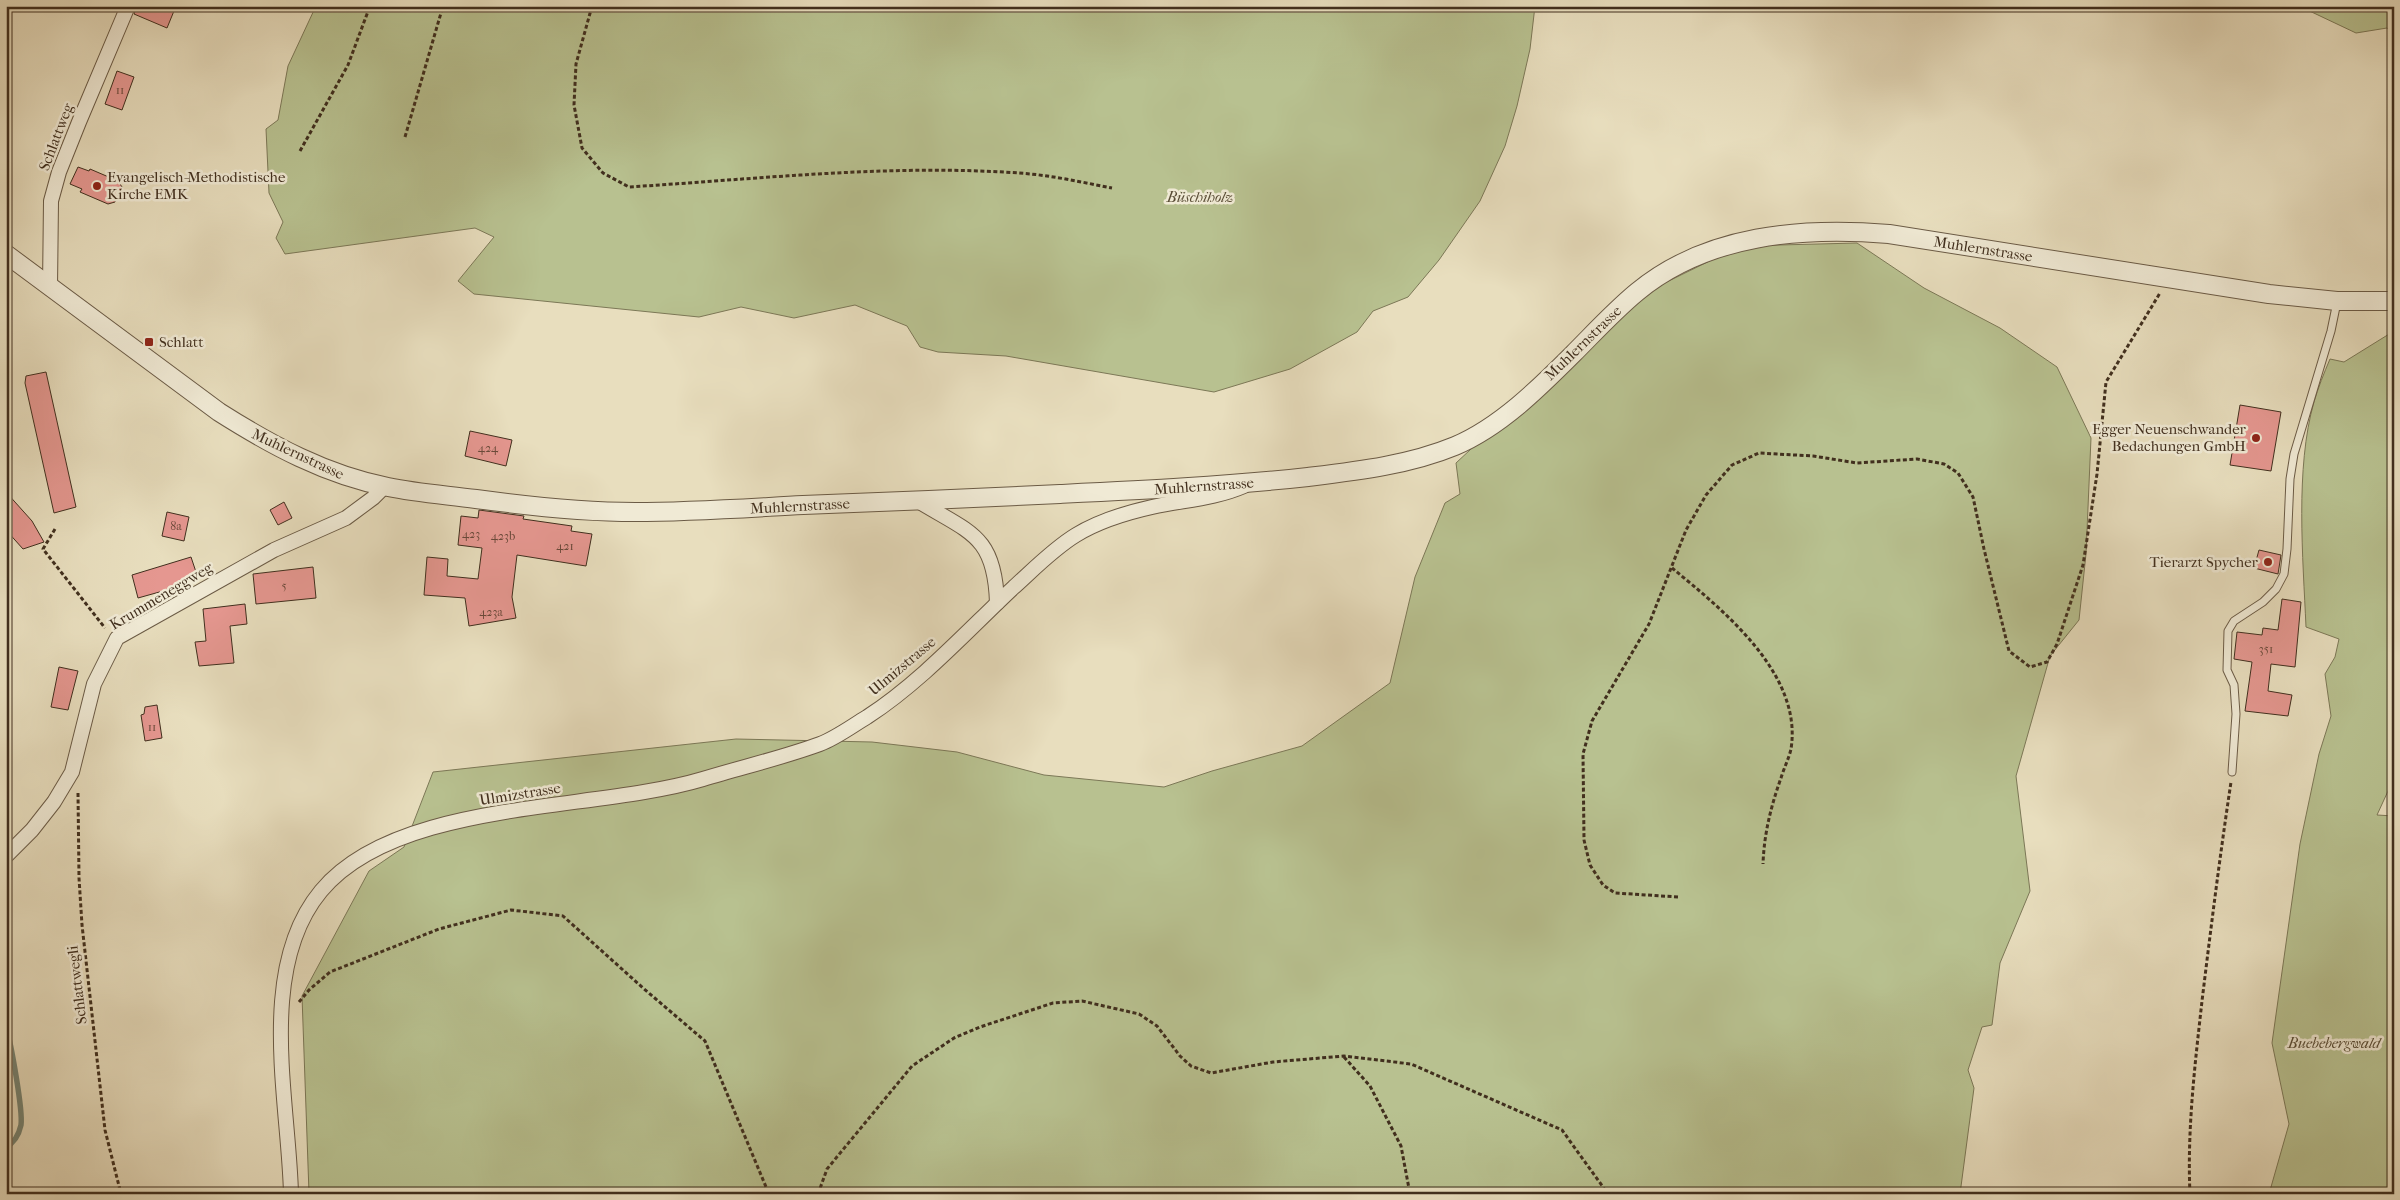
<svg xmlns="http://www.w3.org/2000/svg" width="2400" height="1200" font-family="'IM FELL French Canon',serif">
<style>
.green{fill:#b8c190;stroke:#7c7857}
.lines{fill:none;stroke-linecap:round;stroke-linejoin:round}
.stream{stroke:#758474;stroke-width:5.5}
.building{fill:#e59790;stroke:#412f1e}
.service-casing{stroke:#6b5b46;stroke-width:9}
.minor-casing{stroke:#6b5b46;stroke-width:16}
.tertiary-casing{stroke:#6b5b46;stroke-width:20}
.path{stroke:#412f1e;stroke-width:3;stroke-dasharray:4 2.5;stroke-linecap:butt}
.service{stroke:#f0ead5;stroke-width:7}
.minor{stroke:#f0ead5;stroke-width:14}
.tertiary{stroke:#f0ead5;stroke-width:18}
.poi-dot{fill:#8f2418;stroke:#f0ead5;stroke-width:2}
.labels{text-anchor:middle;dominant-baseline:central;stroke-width:5;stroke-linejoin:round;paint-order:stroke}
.number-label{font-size:12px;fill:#6a493a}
.street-label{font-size:15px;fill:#412f1e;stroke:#f0ead5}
.poi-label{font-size:15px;fill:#412f1e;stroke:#f0ead5;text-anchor:start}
.park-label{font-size:15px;font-style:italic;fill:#594c35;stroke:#f0ead5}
</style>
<rect width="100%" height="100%" fill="#e8debe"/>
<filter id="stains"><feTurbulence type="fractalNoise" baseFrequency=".004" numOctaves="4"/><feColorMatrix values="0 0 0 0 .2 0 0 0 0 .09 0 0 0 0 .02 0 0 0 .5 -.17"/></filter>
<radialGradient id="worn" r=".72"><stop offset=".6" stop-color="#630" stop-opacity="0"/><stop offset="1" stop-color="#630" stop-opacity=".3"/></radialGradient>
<g class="green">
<path d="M313 6H1535L1530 49 1517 106 1505 146 1480 201 1439 260 1408 297 1373 311 1357 332 1290 369 1214 392 1006 356 938 352 920 347 907 326 855 305 794 318 741 307 699 317 474 294 458 281 494 237 475 228 285 254 276 238 283 222 269 193 266 129 278 120 288 66 315 8Z"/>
<path d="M2299 6H2394V34L2387 28 2356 33Z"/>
<path d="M1857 243 1924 288 2000 328 2057 367 2091 438 2086 554 2079 620 2050 656 2016 776 2030 891 2000 963 1992 1025 1982 1027 1968 1070 1974 1088 1960 1194 309 1193 302 996 369 871 404 847 433 772 736 739 872 742 957 752 1044 775 1164 787 1212 771 1302 746 1390 683 1415 577 1445 503 1460 494 1456 463 1632 299 1740 246Z"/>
<path d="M2394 331V778L2377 815 2394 816V1194H2269L2289 1124 2272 1043 2300 844 2319 754 2331 716 2325 674 2335 657 2339 639 2306 627C2303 558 2295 468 2314 402 2318 388 2324 373 2330 359L2344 362Z"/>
</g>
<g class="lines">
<g class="stream">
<path d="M6 14 9 6"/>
<path d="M6 1027C11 1043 23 1110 21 1125 19 1134 14 1143 6 1147"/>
</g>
</g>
<g class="building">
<path d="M137 6H176L167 28 134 14Z"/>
<path d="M117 71 134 77 122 110 105 104Z"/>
<path d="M78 167 89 171 90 169 118 181 122 187 115 202 108 204 80 192 82 189 70 184Z"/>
<path d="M46 372 76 507 54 513 25 383 26 376Z"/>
<path d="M2240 405 2281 412 2271 471 2230 465Z"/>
<path d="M470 431 512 440 506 466 465 456Z"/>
<path d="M6 492 32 521 44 542 23 549 6 530Z"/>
<path d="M284 502 292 518 278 525 270 510Z"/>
<path d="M479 510 524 516 523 519 572 526 571 531 592 534 586 566 517 555 512 597 516 618 469 626 465 598 424 595 427 557 448 559 447 576 478 579 482 548 458 545 461 516 478 518Z"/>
<path d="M167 512 189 517 184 541 162 536Z"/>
<path d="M2259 550 2281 555 2278 574 2254 568Z"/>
<path d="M191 557 198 578 188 581V584L138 598 132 575Z"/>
<path d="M313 567 316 598 256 604 253 574Z"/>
<path d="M2282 599 2301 602 2295 667 2271 664 2268 691 2292 695 2288 716 2245 711 2252 662 2234 659 2237 632 2262 635 2263 628 2278 630Z"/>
<path d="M245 604 247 624 230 626 234 663 199 666 195 642 206 641 203 609Z"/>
<path d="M59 667 78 671 68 710 51 707Z"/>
<path d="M157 705 162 738 145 741 141 715 144 714 145 707Z"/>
</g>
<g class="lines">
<defs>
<path id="service" d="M2232 772 2236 714 2234 685 2227 670 2228 631 2234 621 2263 602 2276 589 2284 574 2287 549 2290 479 2294 454 2331 331 2337 302"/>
<g id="minor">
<path d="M50 287 51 201 59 172 79 122 128 6"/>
<path d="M918 501C970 533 995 535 997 603"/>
<path d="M6 856 32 830 54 802 72 772 94 684 117 638 274 550 346 518 373 498 384 487"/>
<path d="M291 1194C289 1102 256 969 321 891 397 799 593 812 703 779 742 767 782 758 820 744 836 738 852 726 867 717 921 682 967 631 1014 587 1033 570 1053 549 1076 535 1099 521 1125 513 1152 507 1183 500 1214 499 1244 486"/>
</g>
<path id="tertiary" d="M6 254 219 412C271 445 326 475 388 487 417 493 446 495 476 499 528 506 581 512 635 512 691 512 747 508 803 505 889 502 974 498 1060 494 1142 490 1225 486 1308 477 1357 471 1409 465 1455 446 1500 427 1539 388 1573 354 1594 333 1614 311 1637 292 1707 234 1802 227 1889 234L2269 294 2337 301H2394"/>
</defs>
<use href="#service" class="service-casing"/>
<use href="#minor" class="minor-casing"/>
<use href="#tertiary" class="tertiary-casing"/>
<g class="path">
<path d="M592 6 576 64 574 105 582 148 603 173 629 187C758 179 890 164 1019 173 1050 175 1081 182 1112 188"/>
<path d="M770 10 771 6"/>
<path d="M405 137 443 6"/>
<path d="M300 151 348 65 370 6"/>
<path d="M55 529 43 549 105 628"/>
<path d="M1672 568C1723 610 1803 674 1791 749 1789 758 1784 768 1781 778 1771 806 1764 834 1763 864"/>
<path d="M78 793 79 878 82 925 105 1130 121 1194"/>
<path d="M1678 897 1615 893 1603 885 1590 865 1584 840 1583 754 1592 721 1649 624 1686 530 1706 495 1732 465 1759 453 1813 456 1857 463 1917 459 1944 464 1958 473 1973 497 1984 549 2009 651 2030 667 2047 662 2057 644 2083 565 2097 474 2106 382 2160 293"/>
<path d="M299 1002 309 990 330 972 439 929 511 910 563 916 643 988 705 1041 769 1194"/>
<path d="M1344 1057 1370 1086 1401 1146 1410 1194"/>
<path d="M818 1194 827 1169 912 1066 954 1038 980 1027 1053 1003 1082 1001 1139 1014 1157 1026 1180 1056 1191 1066 1211 1073 1273 1062 1344 1056 1411 1064 1562 1130 1608 1194"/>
<path d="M2190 1194C2187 1130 2195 1064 2202 1001 2211 927 2220 855 2231 782"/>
</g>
<use href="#service" class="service"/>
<use href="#minor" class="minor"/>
<use href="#tertiary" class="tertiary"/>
</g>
<g class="poi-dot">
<circle cx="97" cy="186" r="5"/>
<rect x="144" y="337" width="10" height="10" rx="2.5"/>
<circle cx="2256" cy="438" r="5"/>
<circle cx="2268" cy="562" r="5"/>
</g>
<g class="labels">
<g class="number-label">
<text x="120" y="90">11</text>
<text x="488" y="448">424</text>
<text x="176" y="526">8a</text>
<text x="471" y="534">423</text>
<text x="503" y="536">423b</text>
<text x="565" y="546">421</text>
<text x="284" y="586">5</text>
<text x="491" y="612">423a</text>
<text x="2266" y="649">351</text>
<text x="152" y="727">11</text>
</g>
<g class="street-label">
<text transform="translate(56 137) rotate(-69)">Schlattweg</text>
<text transform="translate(1983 249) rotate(9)">Muhlernstrasse</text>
<text transform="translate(1583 343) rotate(-44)">Muhlernstrasse</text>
<text transform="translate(298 454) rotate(25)">Muhlernstrasse</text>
<text transform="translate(1204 486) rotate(-4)">Muhlernstrasse</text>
<text transform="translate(800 506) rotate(-3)">Muhlernstrasse</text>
<text transform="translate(161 596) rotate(-31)">Krummeneggweg</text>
<text transform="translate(902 666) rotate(-40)">Ulmizstrasse</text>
<text transform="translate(520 794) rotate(-9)">Ulmizstrasse</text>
<text transform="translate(77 985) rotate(-97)">Schlattwegli</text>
</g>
<g class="poi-label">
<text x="107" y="177">Evangelisch-Methodistische<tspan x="107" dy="17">Kirche EMK</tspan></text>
<text x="159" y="342">Schlatt</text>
<text x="2246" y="429" text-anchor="end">Egger Neuenschwander<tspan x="2246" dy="17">Bedachungen GmbH</tspan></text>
<text x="2258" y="562" text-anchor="end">Tierarzt Spycher</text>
</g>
<g class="park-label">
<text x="1200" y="197">Büschiholz</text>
<text x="2334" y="1043">Buebebergwald</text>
</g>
</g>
<rect width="2400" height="1200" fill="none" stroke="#e8debe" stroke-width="25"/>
<rect x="8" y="8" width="2385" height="1185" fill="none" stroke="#412f1e" stroke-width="2.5"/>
<rect x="12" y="12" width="2375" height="1175" fill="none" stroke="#412f1e"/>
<rect width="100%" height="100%" filter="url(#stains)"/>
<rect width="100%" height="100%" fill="url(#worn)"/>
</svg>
